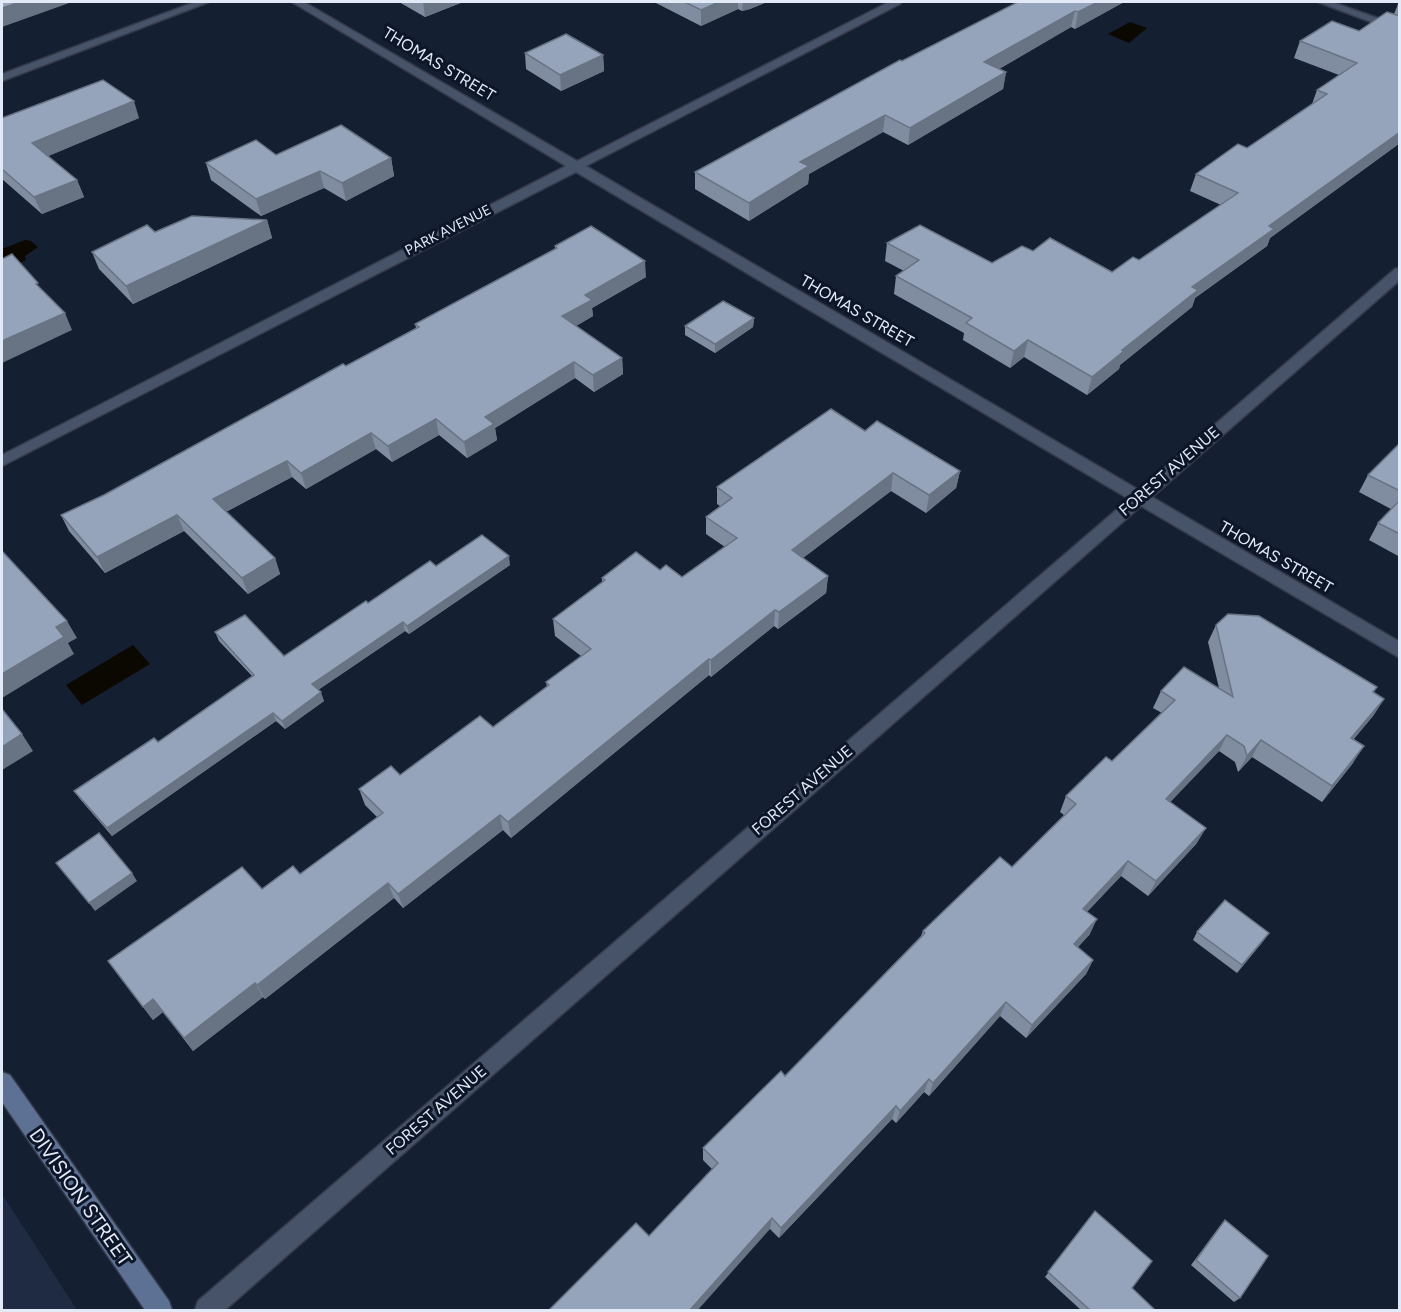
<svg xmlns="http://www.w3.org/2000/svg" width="1401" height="1312" font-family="Figtree,sans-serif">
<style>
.built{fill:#1e2b43}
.water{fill:#0a0800}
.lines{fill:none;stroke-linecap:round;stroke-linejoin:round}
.street-casing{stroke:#343a4a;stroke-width:3}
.secondary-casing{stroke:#343a4a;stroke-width:3}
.street{fill:#475368;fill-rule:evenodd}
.secondary{fill:#5d7194;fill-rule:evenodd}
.wall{fill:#808da1}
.shaded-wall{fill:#687383}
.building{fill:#95a4bb;stroke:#687383;stroke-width:1.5}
.labels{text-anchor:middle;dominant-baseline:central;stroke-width:6;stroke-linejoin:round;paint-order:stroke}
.far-street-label{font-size:14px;fill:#e3eaf7;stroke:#0c1628}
.street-label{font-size:16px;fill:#e3eaf7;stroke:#0c1628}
.near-street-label{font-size:20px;fill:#e3eaf7;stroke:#0c1628}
</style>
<rect width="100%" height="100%" fill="#151f32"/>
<path class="built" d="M2 1194 77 1310H2Z"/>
<g class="water">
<path d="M1130 22 1147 28 1129 43 1108 34Z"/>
<path d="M25 240 31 241 38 247 25 256 26 260 16 265 2 266V249Z"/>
<path d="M133 645 150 664 82 705 66 685Z"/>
</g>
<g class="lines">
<defs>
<g id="street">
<path d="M195 2H209L2 81V74Z"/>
<path d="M292 2H304L577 161 889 2H901L900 4 586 166 1139 490 1395 269 1400 268V280L1152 497 1400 642V658L1141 506 225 1310H195L198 1301 1129 499 576 172 2 466V455L566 166Z"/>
<path d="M1318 2H1332L1400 26V33Z"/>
</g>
<path id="secondary" d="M2 1072 10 1075 169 1301 172 1310H145L2 1102Z"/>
</defs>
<use href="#street" class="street-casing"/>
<use href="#secondary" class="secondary-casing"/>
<use href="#street" class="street"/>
<use href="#secondary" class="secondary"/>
</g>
<g class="wall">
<path d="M399 2H463L425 17Z"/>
<path d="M654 2H767L750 9 742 11 738 9 701 26Z"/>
<path d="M1018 2H1124L1075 29 1071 27 999 69 1006 72 1003 89 908 145 883 132 809 174 808 184 749 221 695 189V172L902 61Z"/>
<path d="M1400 3V143L1270 238 1267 246 1195 298 1192 307 1120 365 1119 369 1087 395 1024 357 1010 368 963 340 964 333 894 294 896 276 904 271 885 261 887 243 992 263 1033 251 1112 272 1139 260 1221 205 1190 191 1196 174 1247 148 1312 104 1317 90 1339 75 1294 58 1300 41 1359 31 1394 14 1398 4Z"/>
<path d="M525 53 603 55 604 71 561 91 526 69Z"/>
<path d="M2 118H139L48 156 77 180 84 197 42 214 2 179Z"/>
<path d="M276 155 391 158 394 176 346 201 324 188 261 216 211 180 206 163Z"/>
<path d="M267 220 272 238 133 304 99 269 92 252 155 232Z"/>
<path d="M555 246 646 277 592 308 593 316 576 326 622 358 623 374 594 392 575 378 495 428 497 440 467 458 439 435 392 462 376 449 306 489 292 477 226 512 275 558 280 574 248 594 184 531 105 573 69 531 61 515 104 495 416 328 415 324 555 249Z"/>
<path d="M754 318 753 327 715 353 685 335V326Z"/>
<path d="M865 431 960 471 956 488 926 513 891 491 803 558 828 576 826 593 778 629 774 626 711 677 709 675 511 838 503 830 403 908 394 898 265 999 263 997 193 1051 163 1012 153 1020 108 961 262 889 300 874 378 818 365 805 359 789 400 775 493 727 547 687 546 682 581 656 555 636 553 619 602 582V578L660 570 682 577 725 547 706 534V517L720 506 717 504V487Z"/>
<path d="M1400 443V557L1369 540 1378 523 1391 509 1359 492 1368 475Z"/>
<path d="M510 565 409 634 405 631 318 690 324 701 285 729 276 721 112 836 80 799 74 791 158 742 252 676 219 641 215 632 284 656 368 603 436 566Z"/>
<path d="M1216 625 1377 687 1373 693 1384 699 1373 716 1353 740V763L1322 802 1252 757 1238 772 1235 762 1219 751 1170 802 1197 843 1148 896 1121 876 1087 912 1090 934 1078 947 1093 960 1086 974 1026 1038 1000 1016 929 1096 924 1092 896 1123 892 1119 779 1238 770 1229 649 1236 712 1169 703 1160V1148L785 1076 921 936 923 931 1012 867 1064 815 1060 812 1066 796 1112 761 1162 713 1153 708 1161 691 1219 688 1208 642Z"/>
<path d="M1197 932 1264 940 1237 973 1193 940Z"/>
<path d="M1095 1211 1132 1288 1156 1311H1082L1045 1277Z"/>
<path d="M1225 1220 1240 1298 1234 1302 1191 1265 1220 1226Z"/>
</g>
<g class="shaded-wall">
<path d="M20 2H72L2 27V8Z"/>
<path d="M423 2H463L425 17Z"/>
<path d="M719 2H738V9L701 26V10Z"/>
<path d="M743 2H767L750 9 742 11Z"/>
<path d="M1098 2H1124L1075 29 1078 12Z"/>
<path d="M1075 11 1071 27 982 79 984 62Z"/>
<path d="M603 55 604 71 561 91 560 75Z"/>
<path d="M1006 72 1003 89 908 145 910 128Z"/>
<path d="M134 101 139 118 39 160 32 143Z"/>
<path d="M885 115 883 132 809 174 808 184 749 221V203L800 162Z"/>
<path d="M1400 132V143L1270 238 1267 246 1195 298 1192 307 1120 365 1119 369 1087 395 1092 377 1192 287 1269 226Z"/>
<path d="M391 158 394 176 346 201 342 183Z"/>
<path d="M320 171 324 188 261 216 256 199Z"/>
<path d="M77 180 84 197 42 214 34 197Z"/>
<path d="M267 220 272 238 133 304 126 286Z"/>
<path d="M645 261 646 277 592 308 593 316 564 333 562 316 585 295Z"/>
<path d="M65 313 72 330 2 363V341Z"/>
<path d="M754 318 753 327 715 353V344Z"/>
<path d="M1028 340 1024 357 1010 368 1014 351Z"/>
<path d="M622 358 623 374 594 392 593 375Z"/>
<path d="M574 362 575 378 495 428 497 440 467 458 464 442 485 417Z"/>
<path d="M436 419 439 435 392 462 388 446Z"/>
<path d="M371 433 376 449 306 489 301 473Z"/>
<path d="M287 461 292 477 219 515 213 499Z"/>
<path d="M960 471 956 488 926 513 929 495Z"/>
<path d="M893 473 891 491 791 567 792 550Z"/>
<path d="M177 515 184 531 105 573 97 557Z"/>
<path d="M509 556 510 565 409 634 407 626Z"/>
<path d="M275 558 280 574 248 594 242 578Z"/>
<path d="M828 576 826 593 778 629 779 612Z"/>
<path d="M775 610 774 626 711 677V660Z"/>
<path d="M67 621 77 638 68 643 74 654 2 698V674L56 627Z"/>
<path d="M403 622 405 631 315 692 312 684Z"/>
<path d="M709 659V675L511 838 508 822Z"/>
<path d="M321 692 324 701 285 729 282 721Z"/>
<path d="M1384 699 1373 716 1340 754 1351 738Z"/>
<path d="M273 713 276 721 112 836 107 828Z"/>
<path d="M22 734 33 751 2 770V747Z"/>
<path d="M1227 735 1219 751 1158 815 1166 799Z"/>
<path d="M1261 740 1252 757 1238 772 1247 756Z"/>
<path d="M1364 746 1353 763 1322 802 1332 786Z"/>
<path d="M500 815 503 830 403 908 398 894Z"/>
<path d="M1206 828 1197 843 1148 896 1156 881Z"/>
<path d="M1128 861 1121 876 1076 923 1083 909Z"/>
<path d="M132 873 137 881 95 911 89 903Z"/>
<path d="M388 883 394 898 265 999 257 985Z"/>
<path d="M1097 919 1090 934 1067 959 1074 944Z"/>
<path d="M1269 933 1264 940 1237 973 1242 965Z"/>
<path d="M1093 960 1086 974 1026 1038 1032 1025Z"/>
<path d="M255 983 263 997 193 1051 184 1038Z"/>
<path d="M153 999 163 1012 153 1020 143 1007Z"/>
<path d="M1006 1002 1000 1016 929 1096 933 1083Z"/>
<path d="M929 1079 924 1092 896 1123 900 1111Z"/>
<path d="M896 1106 892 1119 779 1238 781 1228Z"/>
<path d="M772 1218 770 1229 697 1311H689Z"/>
</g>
<g class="building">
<path d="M2 2H20L2 8Z"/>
<path d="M685 2H719L701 10Z"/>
<path d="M1018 2H1098L1078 12 1075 11 984 62 1006 72 910 128 885 115 800 162 809 166 749 203 695 172 900 60 902 61Z"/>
<path d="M1387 12 1400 16V132L1269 226 1274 229 1192 287 1198 290 1122 350 1124 351 1092 377 1028 340 1014 351 966 323 972 318 896 276 919 260 887 243 920 225 992 263 1022 246 1033 251 1050 238 1112 272 1133 257 1139 260 1238 193 1196 174 1238 144 1247 148 1327 94 1317 90 1357 63 1300 41 1332 21 1359 31Z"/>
<path d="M566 34 603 55 560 75 525 53Z"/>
<path d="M103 80 134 101 32 143 77 180 34 197 2 169V118Z"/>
<path d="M341 125 391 158 342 183 320 171 256 199 206 163 256 140 276 155Z"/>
<path d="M192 216 267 220 126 286 92 252 147 225 155 232Z"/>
<path d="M591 226 645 261 585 295 592 300 562 316 622 358 593 375 574 362 485 417 494 424 464 442 436 419 388 446 371 433 301 473 287 461 213 499 275 558 242 578 177 515 97 557 61 515 104 495 343 364 346 366 419 327 415 324 557 248 555 246Z"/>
<path d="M12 254 38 283 36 284 65 313 2 341V259Z"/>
<path d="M723 301 754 318 715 344 685 326Z"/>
<path d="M831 409 865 431 877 421 960 471 929 495 893 473 792 550 828 576 779 612 775 610 711 660 709 659 508 822 500 815 398 894 388 883 257 985 255 983 184 1038 153 999 143 1007 108 961 242 867 262 889 293 866 300 874 383 813 359 789 391 766 400 775 480 716 493 727 549 685 546 682 591 649 553 619 605 580 602 578 636 552 660 570 666 565 682 577 737 538 706 517 732 498 717 487Z"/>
<path d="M1400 443V491L1368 475Z"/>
<path d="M1400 500V534L1378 523Z"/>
<path d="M482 535 509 556 407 626 403 622 312 684 321 692 282 721 273 713 107 828 74 791 154 738 158 742 254 675 215 632 245 615 284 656 366 601 368 603 430 561 436 566Z"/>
<path d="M2 551 67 621 56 627 64 637 2 674Z"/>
<path d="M1228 614 1259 616 1377 687 1373 692 1384 699 1351 738 1364 746 1332 786 1261 740 1247 756 1244 746 1227 735 1166 799 1206 828 1156 881 1128 861 1083 909 1097 919 1074 944 1093 960 1032 1025 1006 1002 933 1083 929 1079 900 1111 896 1106 781 1228 772 1218 689 1311H548L636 1223 649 1236 718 1163 703 1148 781 1071 785 1076 925 933 923 931 1000 857 1012 867 1076 804 1066 796 1106 757 1112 761 1175 700 1161 691 1184 667 1233 697 1216 625Z"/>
<path d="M2 709 22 734 2 747Z"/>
<path d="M99 833 132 873 89 903 56 863Z"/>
<path d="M1225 900 1269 933 1242 965 1197 932Z"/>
<path d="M1095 1211 1152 1261 1132 1288 1156 1311H1091L1048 1272Z"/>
<path d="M1225 1220 1268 1256 1240 1298 1196 1260Z"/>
</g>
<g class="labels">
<g class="far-street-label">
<text transform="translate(448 230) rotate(-27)">PARK AVENUE</text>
</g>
<g class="street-label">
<text transform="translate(439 64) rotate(31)">THOMAS STREET</text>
<text transform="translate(857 311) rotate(30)">THOMAS STREET</text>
<text transform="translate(1169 471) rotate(-41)">FOREST AVENUE</text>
<text transform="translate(1276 557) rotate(30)">THOMAS STREET</text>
<text transform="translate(802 790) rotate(-41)">FOREST AVENUE</text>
<text transform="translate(436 1110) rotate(-41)">FOREST AVENUE</text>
</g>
<g class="near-street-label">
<text transform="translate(81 1197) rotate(55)">DIVISION STREET</text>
</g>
</g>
<rect width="1401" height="1312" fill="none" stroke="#e3eaf7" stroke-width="6"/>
</svg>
